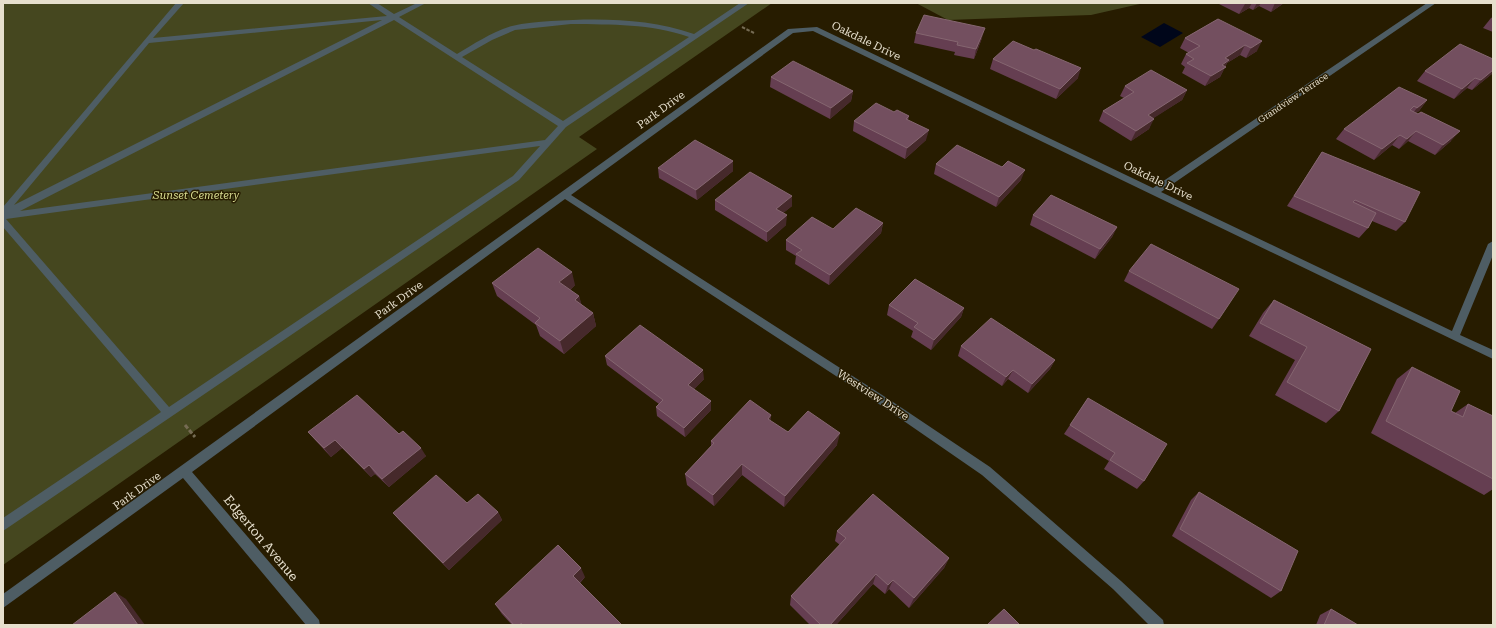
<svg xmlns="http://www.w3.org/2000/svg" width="1496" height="628" font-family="'Roboto Serif',serif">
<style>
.green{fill:#45471f}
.water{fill:#00061a}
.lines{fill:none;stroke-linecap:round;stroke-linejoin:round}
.path-far1{stroke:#756b53;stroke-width:2;stroke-dasharray:3.5 1.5;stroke-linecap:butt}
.path{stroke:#756b53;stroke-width:3;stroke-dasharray:4.5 2;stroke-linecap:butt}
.lane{fill:#4e5d64;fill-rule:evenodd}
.street{fill:#4e5d64;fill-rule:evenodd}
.wall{fill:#653e51}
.shaded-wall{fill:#46292b}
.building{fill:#734f5f;stroke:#856670}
.labels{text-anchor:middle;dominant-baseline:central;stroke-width:3;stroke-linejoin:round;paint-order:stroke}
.far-street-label{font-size:9px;fill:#e6dfcd;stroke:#271c00}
.street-label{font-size:11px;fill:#e6dfcd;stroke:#271c00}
.park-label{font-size:11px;font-style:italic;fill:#d6da8f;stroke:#271c00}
.near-street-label{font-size:13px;fill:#e6dfcd;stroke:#271c00}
</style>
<rect width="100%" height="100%" fill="#271c00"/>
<g class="green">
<path d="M5 3H772L579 137 597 149 3 565V4Z"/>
<path d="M1144 3 1091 15 948 20 916 3Z"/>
</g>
<path class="water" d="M1164 23 1183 33 1160 47 1141 37Z"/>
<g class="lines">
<path class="path-far1" d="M742 27 754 33"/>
<path class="path" d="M185 425 195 437"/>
<path class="lane" d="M176 3H184L153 38 387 16 368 3H377L394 14 417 3H426L399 17 457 54C474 44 492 32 512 26 524 23 538 22 551 21 599 18 648 18 694 34L740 3H749L566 127 519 180 3 531V518L161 412 3 227V207ZM382 20 14 205 149 43ZM394 20 558 126 545 140 20 211ZM571 24C613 25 649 23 689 37L563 121 462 57 492 40 515 30ZM540 146 513 176 169 407 6 219Z"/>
<path class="street" d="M1427 3H1436L1161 192 1452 331 1488 244 1493 241V255L1460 335 1493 350V359L813 31 793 33 571 195 893 402 990 467 1121 581 1163 620 1164 625H1149L1113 589 982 475 885 408 565 199 192 472 319 620 320 625H306L183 478 3 608V594L788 29 817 27 1153 188Z"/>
</g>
<g class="wall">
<path d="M1217 3H1284L1271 12 1259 6 1253 10 1249 8 1239 14Z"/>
<path d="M1493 17V32L1483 28 1491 18Z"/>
<path d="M1218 19 1257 51 1246 58 1240 55 1227 63 1220 77 1205 86 1182 73 1185 67 1181 64 1186 54 1189 53 1180 48 1185 38Z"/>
<path d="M916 33 982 38 974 59 954 55 955 52 914 43Z"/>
<path d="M993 59 1078 78 1056 99 990 69Z"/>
<path d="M1493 59V73L1472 90 1467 88 1454 99 1417 81 1425 71Z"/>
<path d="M771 77 853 91 851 101 830 119 770 87Z"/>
<path d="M1125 86 1187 90 1182 100 1153 118 1149 129 1131 141 1099 121 1103 111 1124 98 1120 96Z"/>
<path d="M1427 100 1419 111 1416 113 1451 141 1435 155 1408 141 1399 149 1392 145 1374 160 1336 139 1344 129Z"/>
<path d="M894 112 909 116 908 120 926 140 905 159 853 131 854 121Z"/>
<path d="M1322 152 1405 222 1396 231 1372 221 1368 228 1359 238 1287 206Z"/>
<path d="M733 161V171L697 200 659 178 658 168Z"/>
<path d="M936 164 1002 167 1021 180 996 207 934 174Z"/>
<path d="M715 200 792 206 783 213 786 225 767 242 715 210Z"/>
<path d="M1033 215 1117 227 1112 237 1095 259 1030 225Z"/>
<path d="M883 223 881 233 829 285 795 264 796 256 786 250V240L833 229Z"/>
<path d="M1129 271 1219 319 1212 329 1124 281Z"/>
<path d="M492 283 575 285 570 290 579 296 581 304 593 313 596 326 564 354 540 336 536 325 497 296Z"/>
<path d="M1274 300 1371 349 1339 411 1326 423 1275 395 1295 360 1249 336 1263 313Z"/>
<path d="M889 305 964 308 961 317 931 350 911 337 913 331 887 315Z"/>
<path d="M961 346 1055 360 1050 369 1028 393 1008 379 1002 386 958 356Z"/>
<path d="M605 356 704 379 694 389 711 410 685 437 657 416 656 407 659 404 607 365Z"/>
<path d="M1412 367 1451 411 1455 413 1468 404 1493 416V489L1484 495 1371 433 1397 379Z"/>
<path d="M1088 398 1144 481 1137 489 1104 469 1109 461 1064 434Z"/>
<path d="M771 415 770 421 788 432 837 445 784 507 742 475 714 506 687 485 685 474 711 446V441Z"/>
<path d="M308 432 399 434 426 456 389 487 375 474 371 477 342 448 331 457 315 440Z"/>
<path d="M1199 492 1281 591 1271 598 1172 536 1191 500Z"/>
<path d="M467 503 498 512 502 520 449 570 399 520 393 513Z"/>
<path d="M837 531 949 558 944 568 909 608 889 589 885 594 873 584 836 625H810L790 605 791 596 840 545 835 541Z"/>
<path d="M585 577 580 583 622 625H512L502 614 495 604Z"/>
<path d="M1331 609 1358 625H1316L1320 615Z"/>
</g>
<g class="shaded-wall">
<path d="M1247 3H1252L1249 8 1239 14 1245 4Z"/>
<path d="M1257 3H1261L1259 6 1253 10Z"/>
<path d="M1275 3H1284L1271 12Z"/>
<path d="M985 28 982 38 974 59 976 49Z"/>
<path d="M1262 41 1257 51 1246 58 1251 48Z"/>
<path d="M1245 45 1240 55 1227 63 1220 77 1205 86 1211 76 1225 58Z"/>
<path d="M1081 68 1078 78 1056 99 1060 89Z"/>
<path d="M1493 70V73L1472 90 1481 80Z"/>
<path d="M1475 78 1467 88 1454 99 1462 89Z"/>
<path d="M1187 90 1182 100 1143 125 1148 115Z"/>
<path d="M853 91 851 101 830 119 831 108Z"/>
<path d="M1427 100 1419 111 1409 118 1417 108Z"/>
<path d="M1154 119 1149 129 1131 141 1136 131Z"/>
<path d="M929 130 926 140 905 159 907 148Z"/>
<path d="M1416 131 1408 141 1399 149 1407 139Z"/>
<path d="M1460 131 1451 141 1435 155 1443 145Z"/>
<path d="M1400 135 1392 145 1374 160 1382 149Z"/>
<path d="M733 161V171L697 200 696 190Z"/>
<path d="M1025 170 1021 180 996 207 999 197Z"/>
<path d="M792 196V206L776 219V209Z"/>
<path d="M787 215 786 225 767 242V232Z"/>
<path d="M883 223 881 233 829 285 830 275Z"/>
<path d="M1117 227 1112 237 1095 259 1100 249Z"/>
<path d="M572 272 575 285 563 296 559 282Z"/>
<path d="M579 296 583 309 575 300Z"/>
<path d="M964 308 961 317 931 350 934 340Z"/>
<path d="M593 313 596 326 564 354 560 341Z"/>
<path d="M1055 360 1050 369 1028 393 1032 384Z"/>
<path d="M703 370 704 379 689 394 688 385Z"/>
<path d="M1013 370 1008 379 1002 386 1006 377Z"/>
<path d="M711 401V410L685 437 684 428Z"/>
<path d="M771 415 770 427 768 419Z"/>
<path d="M840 433 837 445 784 507 785 496Z"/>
<path d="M335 440 342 448 331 457 324 448Z"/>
<path d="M421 448 426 456 389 487 382 479Z"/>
<path d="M742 464V475L714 506 713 495Z"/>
<path d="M369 465 375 474 371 477 364 469Z"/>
<path d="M498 512 502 520 449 570 443 563Z"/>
<path d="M949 558 944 568 909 608 914 598Z"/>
<path d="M581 568 585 577 577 585 573 576Z"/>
<path d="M876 574 873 584 836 625H830Z"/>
<path d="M893 580 889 589 885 594 888 585Z"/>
<path d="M115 592 126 599 145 625H138Z"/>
</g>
<g class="building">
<path d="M924 15 985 28 976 49 957 45 958 42 916 33Z"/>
<path d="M1218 19 1262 41 1251 48 1245 45 1225 58 1229 60 1222 65 1226 67 1211 76 1187 63 1194 59 1186 54 1200 46 1185 38Z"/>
<path d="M1013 41 1034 50 1036 49 1081 68 1060 89 993 59Z"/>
<path d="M1460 44 1493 59V70L1481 80 1475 78 1462 89 1425 71Z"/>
<path d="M793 61 853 91 831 108 771 77Z"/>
<path d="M1151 70 1187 90 1148 115 1154 119 1136 131 1103 111 1134 92 1125 86Z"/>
<path d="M1399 87 1427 100 1417 108 1414 106 1410 110 1418 114 1421 112 1460 131 1443 145 1416 131 1407 139 1400 135 1382 149 1344 129Z"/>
<path d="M876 103 894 112 897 110 909 116 906 119 929 130 907 148 854 121Z"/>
<path d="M695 140 733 161 696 190 658 168Z"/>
<path d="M957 145 1002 167 1008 161 1025 170 999 197 936 164Z"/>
<path d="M1322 152 1420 192 1405 222 1355 200 1353 202 1376 213 1368 228 1294 196Z"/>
<path d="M750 172 792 196 776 209 787 215 767 232 715 200Z"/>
<path d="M1051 195 1117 227 1100 249 1033 215Z"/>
<path d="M856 208 883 223 830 275 796 254 802 250 786 240 812 217 833 229Z"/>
<path d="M1151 244 1239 289 1219 319 1129 271Z"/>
<path d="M538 248 572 272 559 282 579 296 575 300 593 313 560 341 535 323 540 318 492 283Z"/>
<path d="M915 279 964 308 934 340 914 327 918 323 889 305Z"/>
<path d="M1274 300 1371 349 1339 411 1287 382 1307 347 1260 323Z"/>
<path d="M991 318 1055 360 1032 384 1013 370 1006 377 961 346Z"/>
<path d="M640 325 703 370 688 385 711 401 684 428 656 407 663 400 605 356Z"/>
<path d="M1412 367 1460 391 1451 411 1463 417 1468 404 1493 416V479L1386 421Z"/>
<path d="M357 395 399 434 403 431 421 448 382 479 369 465 364 469 335 440 324 448 308 432Z"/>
<path d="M1088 398 1167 444 1144 481 1110 460 1115 453 1070 425Z"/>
<path d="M750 400 771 415 768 419 788 432 808 411 840 433 785 496 742 464 713 495 685 474 714 443 711 441Z"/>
<path d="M436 475 467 503 478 494 498 512 443 563 393 513Z"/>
<path d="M1199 492 1298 551 1281 591 1180 529Z"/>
<path d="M873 494 949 558 914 598 893 580 888 585 876 574 830 625H821L791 596 846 538 837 531Z"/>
<path d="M558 545 581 568 573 576 622 625H523L521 623 520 625H514L495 604Z"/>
<path d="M115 592 138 625H72Z"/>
<path d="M1004 609 1020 625H987Z"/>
<path d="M1331 609 1358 625H1324Z"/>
</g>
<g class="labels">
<g class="far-street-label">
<text transform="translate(1293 98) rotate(-34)">Grandview Terrace</text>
</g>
<g class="street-label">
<text transform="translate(866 41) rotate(26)">Oakdale Drive</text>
<text transform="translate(661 110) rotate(-36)">Park Drive</text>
<text transform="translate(1158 181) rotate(26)">Oakdale Drive</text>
<text transform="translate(399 300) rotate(-36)">Park Drive</text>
<text transform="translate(873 395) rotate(33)">Westview Drive</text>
<text transform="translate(137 491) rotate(-36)">Park Drive</text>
</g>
<g class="park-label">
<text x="196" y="195">Sunset Cemetery</text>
</g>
<g class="near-street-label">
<text transform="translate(261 538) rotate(50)">Edgerton Avenue</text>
</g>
</g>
<rect width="1496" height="628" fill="none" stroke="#e6dfcd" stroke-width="8"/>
</svg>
